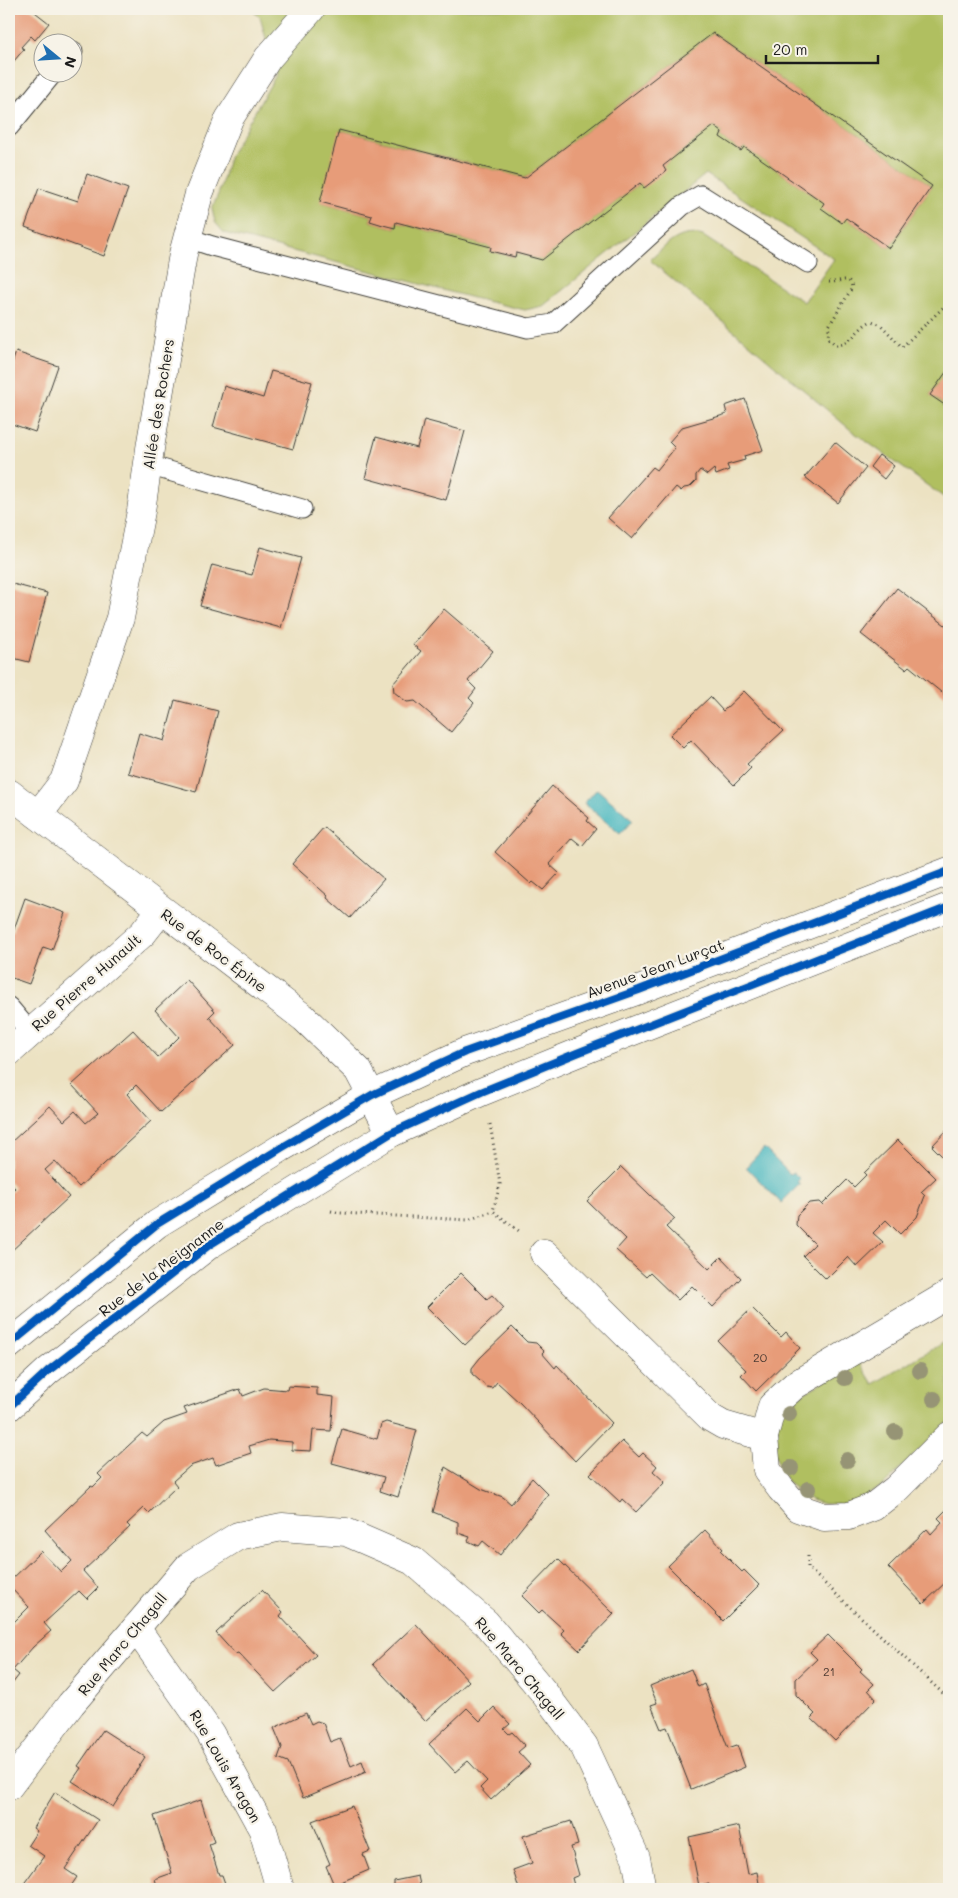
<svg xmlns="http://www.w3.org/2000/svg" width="958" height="1898" font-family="Mali,sans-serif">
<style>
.green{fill:#b0bf61;stroke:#666e3e;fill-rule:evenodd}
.water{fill:#49b8c0;stroke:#326a6e}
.building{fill:#e79c79}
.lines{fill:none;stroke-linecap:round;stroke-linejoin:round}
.service-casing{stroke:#3b3a35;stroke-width:21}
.minor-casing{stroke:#3b3a35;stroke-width:29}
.tertiary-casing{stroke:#3b3a35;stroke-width:29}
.path{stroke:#3b3a35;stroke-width:3;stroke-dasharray:1 4;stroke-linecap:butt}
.service{stroke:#fff;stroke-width:19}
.minor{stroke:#fff;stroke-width:28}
.tertiary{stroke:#fff;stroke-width:28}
.cycleway-casing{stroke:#f7f3e8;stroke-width:11}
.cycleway{stroke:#0057b8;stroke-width:8}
.tree{fill:#969474}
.labels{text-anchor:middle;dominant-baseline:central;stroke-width:4.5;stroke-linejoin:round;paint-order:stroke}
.number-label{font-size:12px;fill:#4f3c33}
.street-label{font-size:15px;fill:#1c1c1c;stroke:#f7f3e8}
</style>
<rect width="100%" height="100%" fill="#f7f3e8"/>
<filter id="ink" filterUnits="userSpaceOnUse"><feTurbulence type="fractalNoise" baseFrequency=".02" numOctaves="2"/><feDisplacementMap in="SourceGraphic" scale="10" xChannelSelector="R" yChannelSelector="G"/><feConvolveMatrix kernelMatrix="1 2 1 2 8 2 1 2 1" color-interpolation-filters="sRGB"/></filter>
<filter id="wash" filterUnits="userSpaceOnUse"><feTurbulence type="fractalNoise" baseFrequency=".0096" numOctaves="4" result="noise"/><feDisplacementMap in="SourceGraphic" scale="20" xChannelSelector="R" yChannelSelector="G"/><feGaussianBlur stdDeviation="1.12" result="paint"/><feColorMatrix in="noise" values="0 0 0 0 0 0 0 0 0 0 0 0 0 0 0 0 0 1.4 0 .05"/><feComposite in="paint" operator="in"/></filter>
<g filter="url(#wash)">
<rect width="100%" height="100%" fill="#ece2c2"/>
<g class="green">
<path d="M250 9H949V368L930 395 949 408V501L852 431 650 260C666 246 679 229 703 236L804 302 834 259 706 174 543 306 525 310 477 299 224 233 215 222 212 209 219 192 230 155 276 75 260 17ZM713 33 932 186 889 248 744 147 741 151 720 137 722 132 714 126 663 166 644 188 640 183 542 260 516 253 514 257 490 251 491 247 396 222 395 228 370 221 372 216 321 202 340 130 525 178Z"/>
<path d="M949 1339V1421L884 1485 855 1502 839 1504H824L811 1500 787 1482 773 1451 779 1416 789 1402 859 1361 873 1384Z"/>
</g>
<g class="water">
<path d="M597 789 633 820 620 834 584 803Z"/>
<path d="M764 1148 790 1174 793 1172 800 1179 797 1182 800 1184 781 1203 746 1167Z"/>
</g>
<g id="blocks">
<g class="building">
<path d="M9 9H31L49 23 35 40 31 36 21 47 24 49 9 67Z"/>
<path d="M713 33 932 186 889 248 846 218 842 223 821 208 824 203 744 147 741 151 720 137 722 132 714 126 663 166 666 171 644 188 640 183 542 260 516 253 515 257 490 251 491 247 396 222 395 228 383 225 370 221 372 216 320 202 339 130 525 178Z"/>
<path d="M87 174 128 189 104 256 25 227 39 188 78 201Z"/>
<path d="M16 352 58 366 35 432 9 423V372Z"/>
<path d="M949 368V408L930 395Z"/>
<path d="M271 371 312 382 293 449 213 427 224 386 263 398Z"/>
<path d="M745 399 763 450 744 456 745 460 727 465 729 470 716 475 714 469 707 475 700 470 696 475V481L690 487 684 488 681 491 676 487 632 539 608 518 653 467 657 470 675 448 669 442 682 427 727 414 725 406Z"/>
<path d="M424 420 465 431 446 500 365 478 376 437 417 448Z"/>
<path d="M835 442 866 468 838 503 805 477Z"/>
<path d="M879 455 894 466 884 479 870 467Z"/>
<path d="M260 547 301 558 281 628 200 606 212 565 252 575Z"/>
<path d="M9 583 47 593 29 662 9 657Z"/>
<path d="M897 588 949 628V695L947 697 909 666 906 669 861 634Z"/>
<path d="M444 609 493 651 468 681 476 689 469 698 474 703 451 732 415 701 407 702 394 692 393 684 421 651 413 645Z"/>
<path d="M744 691 783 731 747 764 751 768 734 785 691 740 683 748 670 735 710 697 723 711Z"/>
<path d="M175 700 218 711 196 792 128 773 139 733 164 741Z"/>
<path d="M552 786 589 818 587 821 596 829 582 846 572 838 549 864 559 873 543 890 533 882 531 884 495 852Z"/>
<path d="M324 827 384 879 350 918 327 898 328 896 292 864Z"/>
<path d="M25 898 65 913 52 950 43 947 29 984 9 977V930L13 932Z"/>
<path d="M187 980 215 1011 209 1017 235 1045 161 1112 136 1085 127 1094 151 1121 79 1187 55 1161 45 1170 69 1197 9 1253V1194L15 1188 9 1182V1144L50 1106 64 1121 75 1111 86 1123 98 1113 72 1085 133 1030 158 1057 169 1047 179 1037 155 1010Z"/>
<path d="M949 1128V1163L932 1146Z"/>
<path d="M898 1140 936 1178 921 1192 925 1196 917 1217 900 1234 886 1220 873 1233 883 1242 857 1267 848 1257 826 1279 803 1256 815 1244 796 1225 797 1215 809 1203 819 1202 822 1205 847 1180 854 1187 866 1175 864 1173Z"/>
<path d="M621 1167 675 1219 666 1227 709 1269 721 1257 741 1278 713 1307 692 1286 678 1300 650 1273 646 1277 616 1250 626 1239 587 1201Z"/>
<path d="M461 1273 487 1299 492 1295 504 1308 465 1345 427 1307Z"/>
<path d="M752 1308 781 1337 786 1332 800 1348 756 1391 741 1375 746 1370 718 1341Z"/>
<path d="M512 1327 527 1342 536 1343 544 1351 542 1353 555 1368 557 1365 612 1423 575 1461 520 1403 497 1382 492 1388 487 1387 472 1374V1368L480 1358Z"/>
<path d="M288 1386 317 1388V1395L334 1397 331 1431 313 1430 311 1451 292 1450V1442L269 1440 249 1446 251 1453 216 1465 213 1458 190 1466 173 1481 177 1486 149 1513 144 1508 127 1524 130 1527 83 1571 98 1588 87 1599 79 1591 44 1623 51 1631 33 1647 13 1670 19 1675 9 1688V1621L12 1624 29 1607 9 1586V1582L41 1551 61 1572 72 1561 45 1530 91 1486 93 1487 102 1478 98 1474 142 1433 147 1437 164 1422 187 1414 184 1408 240 1389 243 1396 264 1388 287 1390Z"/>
<path d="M386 1422 417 1430 398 1497 380 1491 384 1477 332 1463 342 1429 377 1439 381 1424Z"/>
<path d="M622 1441 639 1457 643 1453 657 1466 653 1471 665 1482 636 1512 622 1499 620 1502 590 1474Z"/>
<path d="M445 1467 481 1489 503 1497 511 1504 532 1478 548 1494 500 1555 483 1541 479 1546 468 1541 470 1537 458 1533V1522L433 1512Z"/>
<path d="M949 1507V1579L923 1604 888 1567 927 1529 931 1534 942 1522 938 1518Z"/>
<path d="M705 1530 723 1549 721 1551 742 1572 744 1570 759 1585 723 1621 668 1566Z"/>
<path d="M558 1559 614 1614 579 1650 561 1633 564 1630 542 1610 539 1613 522 1596Z"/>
<path d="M262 1590 283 1612 280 1616 316 1655 275 1692 238 1653 235 1654 216 1633Z"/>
<path d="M416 1624 469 1681 425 1721 373 1664Z"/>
<path d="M828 1635 862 1669 860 1671 874 1684 868 1690 876 1699 835 1741 811 1718 815 1714 796 1695V1679L817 1659 810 1652Z"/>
<path d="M691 1669 698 1687 704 1684 728 1748 737 1745 745 1767 691 1789 667 1727 661 1729 651 1705 657 1703 650 1686Z"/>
<path d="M494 1707 510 1724 504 1729 509 1734 512 1732 525 1746 518 1752 530 1765 491 1800 480 1788 487 1781 468 1761 455 1772 429 1744 467 1708 480 1721Z"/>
<path d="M306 1713 311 1724 317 1721 323 1723 330 1742 340 1738 351 1766 362 1761 366 1772 303 1798 288 1762 278 1758 282 1747 274 1728Z"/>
<path d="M103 1730 145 1757 113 1807 72 1781 81 1768 78 1766Z"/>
<path d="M55 1792 98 1820 65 1869 77 1877 69 1889H20L44 1856 28 1845 37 1831 33 1828Z"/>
<path d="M201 1800 214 1842 209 1844 219 1875H222L227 1889H158L155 1879 172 1873 154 1816Z"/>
<path d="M352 1806 370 1851 363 1854 369 1870 334 1885 326 1866 330 1864 312 1821Z"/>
<path d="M571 1821 578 1845 571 1847 579 1875 572 1878 575 1889H519L513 1870 532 1863 523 1836Z"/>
<path d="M739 1826 748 1874 757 1872 760 1889H710L709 1884 699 1886 689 1837Z"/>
<path d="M418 1876 421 1889H384L394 1886V1881Z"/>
</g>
</g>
</g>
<g filter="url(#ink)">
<use href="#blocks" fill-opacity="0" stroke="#3b3a35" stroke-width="1"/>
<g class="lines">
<defs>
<g id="service">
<path d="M72 51H73"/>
<path d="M9 127 54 72"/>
<path d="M188 238 212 246 528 328 553 324 682 206 701 195 808 263"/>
<path d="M148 465 302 509"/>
<path d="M9 1007 30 1032"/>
</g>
<g id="minor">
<path d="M9 793 304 1018 358 1070 391 1133"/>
<path d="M38 815 64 781 120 618 141 511 151 442 183 254 199 194 229 119 268 58 311 9"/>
<path d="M9 1052 143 933 161 910"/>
<path d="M544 1253 711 1418 723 1425 764 1437"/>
<path d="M949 1294 795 1385 772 1406 764 1437 767 1470 781 1489 798 1508 824 1517 849 1516 873 1507 896 1489 949 1436"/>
<path d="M136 1628 210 1733 263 1830 280 1889"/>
<path d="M9 1786 71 1704 188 1567 238 1536 282 1527 346 1532 413 1561 486 1623 542 1690 584 1746 636 1858 642 1889"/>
</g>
<g id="tertiary">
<path d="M9 1345 157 1224 281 1148 372 1095 465 1052 639 990 949 871"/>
<path d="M9 1407 48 1371 209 1245 391 1133 481 1092 577 1053 949 907"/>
</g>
</defs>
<use href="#service" class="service-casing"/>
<use href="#minor" class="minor-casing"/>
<use href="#tertiary" class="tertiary-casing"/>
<g class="path">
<path d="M829 282C839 283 850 274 852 288L829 326 828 338 836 345C852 345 858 326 872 321L881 325 902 347 949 302"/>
<path d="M490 1124 500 1184 493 1211 519 1231"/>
<path d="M331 1211 340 1213 468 1220 493 1211"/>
<path d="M808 1556V1568L949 1699"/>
</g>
<use href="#service" class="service"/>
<use href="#minor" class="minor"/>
<use href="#tertiary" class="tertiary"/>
<defs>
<g id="cycleway">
<path d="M9 1345 157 1224 281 1148 372 1095 465 1052 639 990 949 871"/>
<path d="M9 1407 48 1371 209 1245 391 1133 481 1092 577 1053 949 907"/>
</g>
</defs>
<use href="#cycleway" class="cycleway-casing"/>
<use href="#cycleway" class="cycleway"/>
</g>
<g class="tree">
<circle cx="920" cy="1371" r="8"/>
<circle cx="845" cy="1378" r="8"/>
<circle cx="934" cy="1399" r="8"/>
<circle cx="789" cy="1414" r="8"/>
<circle cx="895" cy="1432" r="8"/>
<circle cx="847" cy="1460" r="8"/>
<circle cx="791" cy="1468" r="8"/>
<circle cx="808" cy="1489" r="8"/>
</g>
</g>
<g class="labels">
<g class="number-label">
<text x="760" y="1357">20</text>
<text x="829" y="1671">21</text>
</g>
<g class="street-label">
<text transform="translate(158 404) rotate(-81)">Allée des Rochers</text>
<text transform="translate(214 950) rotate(37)">Rue de Roc Épine</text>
<text transform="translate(655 968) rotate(-20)">Avenue Jean Lurçat</text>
<text transform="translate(86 982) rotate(-41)">Rue Pierre Hunault</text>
<text transform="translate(161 1267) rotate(-37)">Rue de la Meignanne</text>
<text transform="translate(122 1644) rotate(-50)">Rue Marc Chagall</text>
<text transform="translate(520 1668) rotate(50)">Rue Marc Chagall</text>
<text transform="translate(226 1766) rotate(60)">Rue Louis Aragon</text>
</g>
</g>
<rect width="958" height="1898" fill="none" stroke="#f7f3e8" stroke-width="30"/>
<g transform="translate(58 58) rotate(108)"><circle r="24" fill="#f7f3e8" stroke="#9f9d96"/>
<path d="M0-4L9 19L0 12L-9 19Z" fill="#1f6fb2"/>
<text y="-8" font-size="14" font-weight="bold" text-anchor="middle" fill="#1c1c1c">N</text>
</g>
<path d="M766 55v8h112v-8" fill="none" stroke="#1c1c1c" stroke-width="2.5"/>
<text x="773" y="55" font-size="15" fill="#1c1c1c" stroke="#f7f3e8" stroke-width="4" paint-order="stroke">20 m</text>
</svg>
